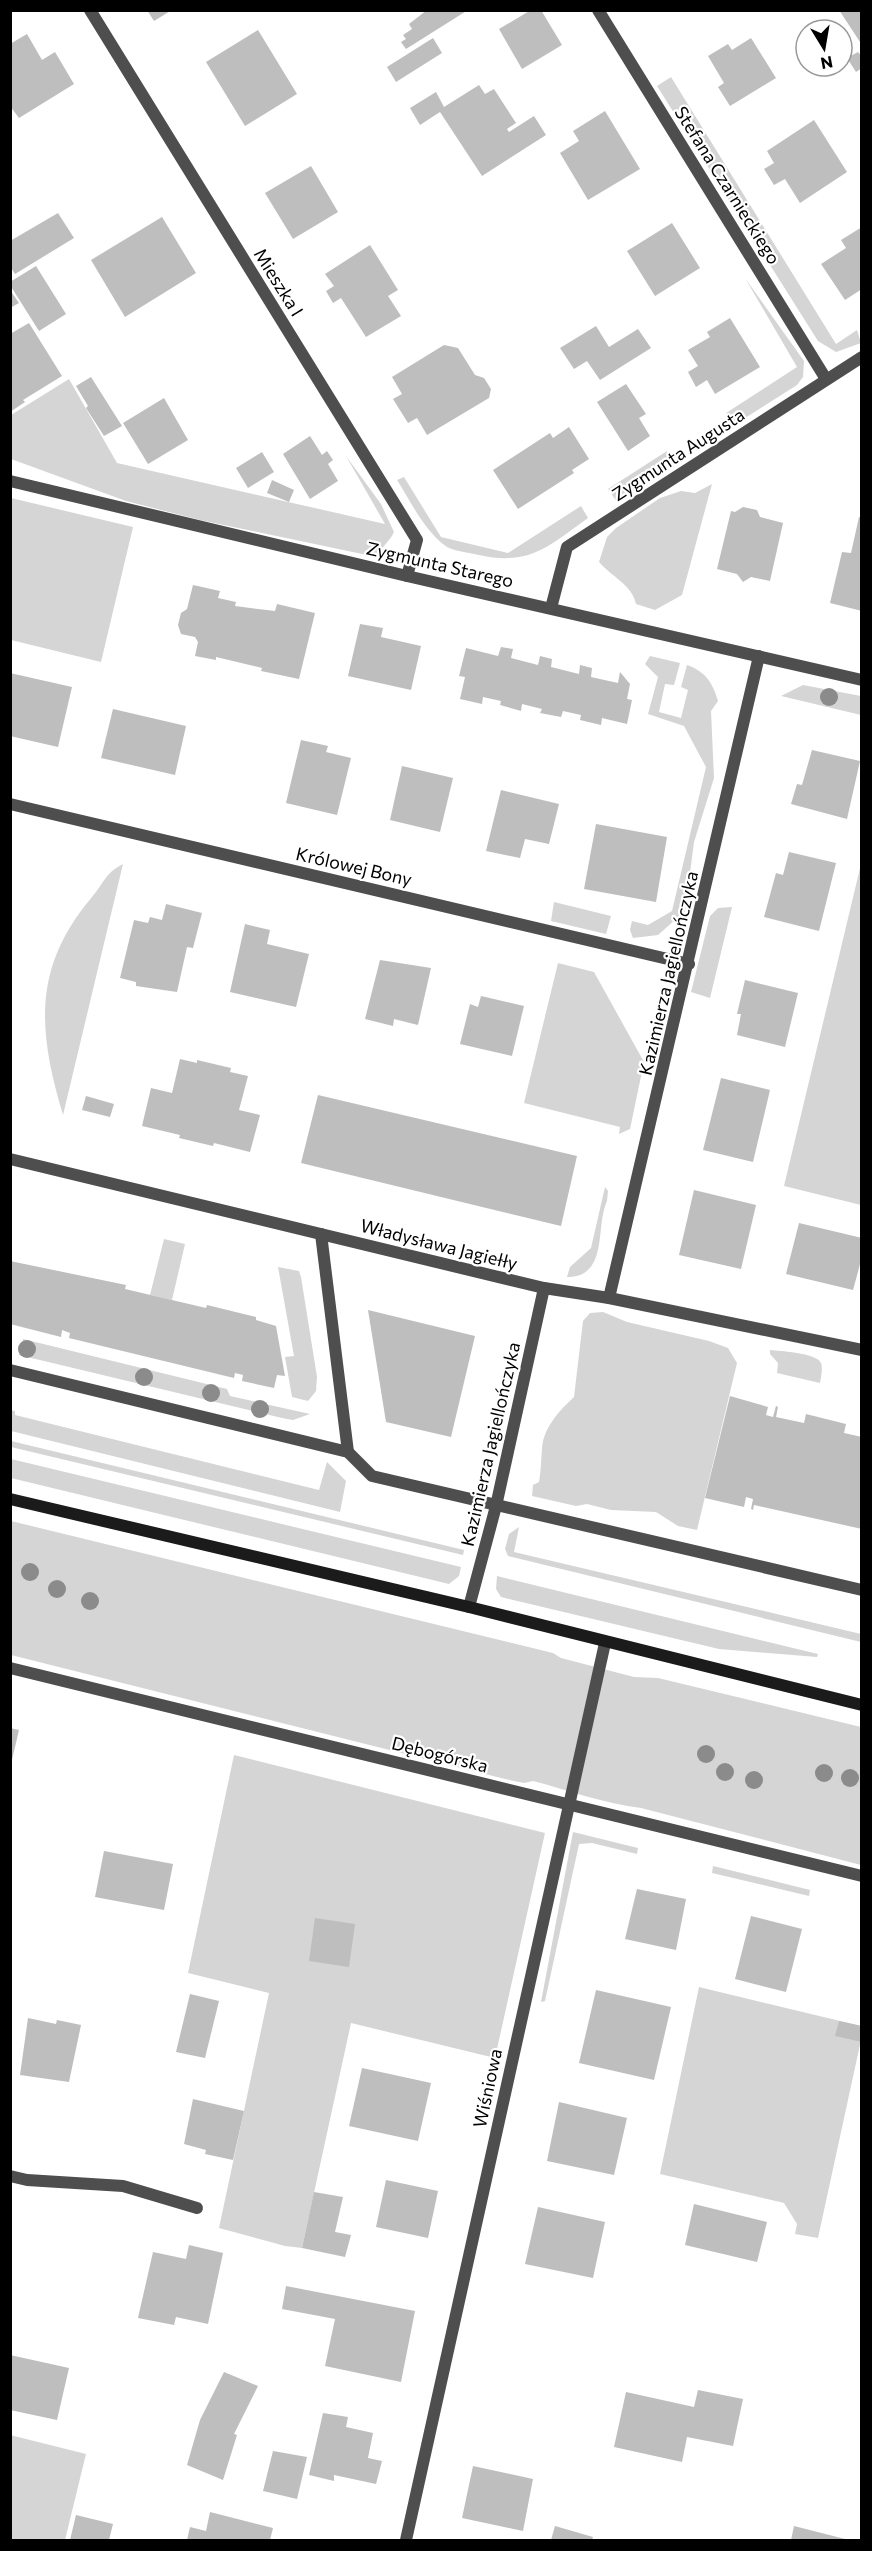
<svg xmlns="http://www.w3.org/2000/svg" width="872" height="2551" font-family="Commissioner,sans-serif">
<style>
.green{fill:#d5d5d5}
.building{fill:#bebebe}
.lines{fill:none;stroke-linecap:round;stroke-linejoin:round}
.service{stroke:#4e4e4e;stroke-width:12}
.minor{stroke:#4e4e4e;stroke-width:12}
.secondary{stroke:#1b1b1b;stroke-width:12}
.tree{fill:#8b8b8b}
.labels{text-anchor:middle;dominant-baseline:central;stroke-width:4.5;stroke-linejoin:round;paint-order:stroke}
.street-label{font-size:18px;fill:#000;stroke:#fff}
</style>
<rect width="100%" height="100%" fill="#fff"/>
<g class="green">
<path d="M671 77 836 344 857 330 861 343 836 352 818 341 657 86Z"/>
<path d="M745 278 804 361 803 377 797 385 734 425 726 413 797 367Z"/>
<path d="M69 379 117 463 385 524 346 456 381 504 394 532C390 541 383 545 379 554L367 555 200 520 126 501 11 459V415Z"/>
<path d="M667 451V468L617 502 608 489Z"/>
<path d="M404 477 441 537 508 553 581 506 588 518C546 548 529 567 474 554 466 552 454 551 447 547 425 532 411 502 397 480Z"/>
<path d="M712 484 682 595 655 610 636 604C632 585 612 577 599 562L607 537 616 528 660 498 681 491 695 493Z"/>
<path d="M11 498 133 527 101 662 11 640Z"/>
<path d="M650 656 680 663 674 685 665 684 659 712 681 718 688 690 681 687 687 665C705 671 713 683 718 701L711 711 714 778 694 842 685 911 658 935 633 938 630 930 632 921 648 925 672 911 706 767 684 726 648 714 658 677 645 664Z"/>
<path d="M803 685 861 696V715L781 696Z"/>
<path d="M123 864 63 1115C38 1031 32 968 92 897 104 883 105 873 123 864Z"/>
<path d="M861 864V1205L784 1186Z"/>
<path d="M554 902 611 916 606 934 551 921Z"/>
<path d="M732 907 710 998 691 992 710 916 718 908Z"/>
<path d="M558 963 594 972 644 1062 630 1129 619 1134 620 1127 524 1103Z"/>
<path d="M605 1187 608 1191 607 1201C595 1227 609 1277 567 1277L570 1267 591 1248Z"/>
<path d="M164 1239 185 1244 172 1300 150 1295Z"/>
<path d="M278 1267 299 1271 301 1277 317 1377 316 1391 308 1401 292 1397 285 1357 294 1356Z"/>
<path d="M603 1312 627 1322 709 1341 728 1348 737 1363 697 1530 678 1526 656 1512 611 1510 587 1504 576 1506 532 1496 533 1485 539 1482C541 1471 541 1460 542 1449 543 1428 559 1411 574 1397L583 1321 590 1313Z"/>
<path d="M23 1339 227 1389 230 1396 310 1414 293 1420 282 1418 19 1355Z"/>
<path d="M770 1350C781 1351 817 1353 821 1363 823 1369 821 1377 820 1383L777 1373 778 1363 770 1354Z"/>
<path d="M10 1410 15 1411V1415L319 1490 327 1462 346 1481 340 1512 11 1431Z"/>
<path d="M11 1441 464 1550 463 1555 11 1447Z"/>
<path d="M11 1459 461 1567 459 1576 449 1584 11 1478Z"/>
<path d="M11 1521 553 1653 561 1658 634 1677 658 1678 861 1727V1865L641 1808C605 1804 568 1790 533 1781L524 1783 505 1779 11 1655Z"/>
<path d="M519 1527 514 1552 861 1634V1642L508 1556 505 1549 509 1534Z"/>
<path d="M497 1576 818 1654 817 1657 719 1649 501 1597 496 1589Z"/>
<path d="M234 1755 545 1833 495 2058 351 2023 302 2248 285 2246 219 2228 269 1993 188 1973Z"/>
<path d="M573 1832 638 1848 637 1854 592 1843 579 1844 545 2001 541 2002Z"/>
<path d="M713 1866 810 1890 809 1896 712 1873Z"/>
<path d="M699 1987 861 2026V2040L818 2238 795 2234 797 2224 784 2203 660 2174Z"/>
<path d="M10 2435 86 2454 65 2540H11Z"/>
</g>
<g class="building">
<path d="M147 10H172L154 21Z"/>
<path d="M427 10H468L406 49 401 42 406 39 403 35 412 29 409 24Z"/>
<path d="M531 10H541L562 45 522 69 499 29Z"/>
<path d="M839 10H862V45Z"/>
<path d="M258 30 297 94 245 126 206 62Z"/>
<path d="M27 34 42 60 55 52 74 84 19 118 10 106V44Z"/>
<path d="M433 38 442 53 396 82 387 67Z"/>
<path d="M751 38 776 78 730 106 718 87 724 83 708 56 728 44 732 50Z"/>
<path d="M858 52 862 57V68L856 72 847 58Z"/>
<path d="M479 85 485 94 494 89 516 123 507 129 509 132 534 116 546 135 482 176 440 112 420 125 410 108 436 92 444 107Z"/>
<path d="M605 111 640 169 588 200 560 153 579 141 573 131Z"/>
<path d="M814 120 847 172 800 203 785 179 774 185 764 169 774 163 767 151Z"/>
<path d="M311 166 338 212 293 239 265 193Z"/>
<path d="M58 213 74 238 15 274 10 266V241Z"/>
<path d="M162 217 196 273 125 317 91 260Z"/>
<path d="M672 223 700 268 655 296 627 251Z"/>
<path d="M862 227V289L845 300 821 264 846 248 841 240Z"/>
<path d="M370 245 398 290 388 296 401 316 366 337 341 298 333 303 326 291 334 286 325 274Z"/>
<path d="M36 266 66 314 39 331 10 285V282Z"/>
<path d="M10 290 19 303 10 308Z"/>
<path d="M730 318 760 367 715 394 707 380 696 387 688 372 698 366 688 350 710 337 707 332Z"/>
<path d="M29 323 62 376 23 400 25 402 10 412V334Z"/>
<path d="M596 326 609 347 638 329 651 348 600 380 587 361 574 369 560 348Z"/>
<path d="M444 345 458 348 475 375 484 378 491 389 489 398 427 435 417 418 408 423 393 399 402 394 392 377Z"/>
<path d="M91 377 122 426 104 436 86 408 88 406 76 386Z"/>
<path d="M626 384 646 414 639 418 650 436 628 451 597 402Z"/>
<path d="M164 398 188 440 148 464 123 423Z"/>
<path d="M569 427 589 459 572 470 574 473 518 509 493 470 550 433 553 438Z"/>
<path d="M310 436 322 455 327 451 333 460 328 464 338 481 310 499 283 454Z"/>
<path d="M262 452 274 472 248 488 236 468Z"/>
<path d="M272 480 294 490 289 502 267 493Z"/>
<path d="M743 507 757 510 760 517 783 523 770 581 751 577 743 582 737 574 717 569 731 511 735 512Z"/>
<path d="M859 517H862V611L830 603 842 552 851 553Z"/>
<path d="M193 585 220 591 218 598 236 602 235 606 275 611 277 604 315 613 299 679 261 671 262 668 216 657V660L195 656 198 642 195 637 181 634 178 625 181 613 187 609Z"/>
<path d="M360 624 383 628 381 637 421 646 411 690 348 676Z"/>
<path d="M501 647 513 649 511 658 538 665 540 656 552 659 551 667 579 674 580 665 592 668 591 677 618 683 620 672 630 684 627 699 632 700 627 724 602 718 601 725 580 720 581 715 563 711 561 717 540 713 542 709 522 704 521 711 500 705 501 701 483 697 482 704 460 699 465 677 459 676 466 648 498 656Z"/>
<path d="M10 673 72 687 58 747 10 736Z"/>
<path d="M113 709 186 726 175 775 101 758Z"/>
<path d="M301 740 328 746 326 752 351 758 337 815 286 803Z"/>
<path d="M812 750 860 761 847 819 791 804 797 784 802 785Z"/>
<path d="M402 766 453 778 440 832 390 820Z"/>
<path d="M501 790 559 804 549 844 525 839 520 858 486 851Z"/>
<path d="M596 824 667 837 656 902 584 889Z"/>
<path d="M789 852 836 863 819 931 764 917 776 873 783 875Z"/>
<path d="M166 904 202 913 193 948 187 947 177 992 136 986V982L120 978 134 920 148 923 150 917 162 920Z"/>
<path d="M245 924 270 930 267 944 309 954 296 1007 230 992Z"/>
<path d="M380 960 431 968 418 1025 394 1019 393 1026 365 1019Z"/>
<path d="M745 980 798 993 785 1047 737 1035 741 1014H737Z"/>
<path d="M481 996 524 1006 512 1056 460 1044 470 1004 478 1007Z"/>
<path d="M180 1059 197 1063V1060L231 1068 230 1072 248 1076 239 1110 260 1115 250 1152 214 1143 213 1146 179 1138 180 1135 142 1126 151 1088 172 1093Z"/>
<path d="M721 1078 770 1090 753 1162 703 1150Z"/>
<path d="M318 1095 577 1156 561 1226 301 1163Z"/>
<path d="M86 1096 114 1104 110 1117 82 1110Z"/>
<path d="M694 1190 756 1205 741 1269 679 1255Z"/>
<path d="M799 1223 862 1238V1257L853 1290 786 1274Z"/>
<path d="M10 1261 126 1285 125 1289 172 1300 206 1308 207 1305 256 1317V1320L276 1326 285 1376 277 1375 274 1388 242 1381 243 1375 235 1373 234 1378 69 1338 70 1333 62 1330 61 1337 10 1324Z"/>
<path d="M368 1310 475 1336 451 1437 386 1422Z"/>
<path d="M730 1396 768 1407 766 1415 773 1417 776 1406 778 1407 776 1417 804 1423 806 1414 846 1424 844 1433 862 1437V1529L754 1505 753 1510 751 1509 753 1499 746 1497 744 1507 705 1498Z"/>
<path d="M10 1728 19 1730 11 1764H10Z"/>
<path d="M104 1851 173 1864 164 1910 95 1897Z"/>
<path d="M637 1889 686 1899 676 1950 625 1939Z"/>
<path d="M751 1916 802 1929 786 1992 735 1979Z"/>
<path d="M315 1918 355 1924 349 1967 309 1961Z"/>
<path d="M596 1990 671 2007 654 2080 579 2063Z"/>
<path d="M190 1994 219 2001 205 2058 176 2052Z"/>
<path d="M28 2018 56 2024 57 2020 81 2025 69 2082 20 2075Z"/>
<path d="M839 2021 862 2026V2042L835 2036Z"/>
<path d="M362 2068 431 2083 418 2141 349 2126Z"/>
<path d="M193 2099 244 2111 233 2160 205 2154 206 2150 184 2144Z"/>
<path d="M559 2102 627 2118 614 2175 547 2161Z"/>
<path d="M386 2180 438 2191 428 2238 376 2227Z"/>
<path d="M314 2192 343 2197 335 2232 351 2235 345 2257 302 2248Z"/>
<path d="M694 2204 767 2222 757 2262 685 2245Z"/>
<path d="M538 2207 605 2222 593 2278 525 2264Z"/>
<path d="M189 2245 223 2253 208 2324 176 2317 174 2325 138 2318 153 2252 186 2259Z"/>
<path d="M286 2286 415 2311 401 2382 325 2366 335 2319 282 2309Z"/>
<path d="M10 2355 69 2368 57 2420 10 2410Z"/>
<path d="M224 2372 258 2386 234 2434 237 2435 223 2480 187 2465 200 2420Z"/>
<path d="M698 2390 743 2399 733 2446 687 2437 682 2462 614 2447 626 2392 694 2407Z"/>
<path d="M323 2413 348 2417 346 2427 373 2433 368 2458 382 2461 376 2484 334 2475V2481L309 2475Z"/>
<path d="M273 2451 307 2457 297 2499 263 2491Z"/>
<path d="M473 2466 533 2479 523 2531 462 2518Z"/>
<path d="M210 2512 273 2528 270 2540H187L190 2527 206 2531Z"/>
<path d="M76 2515 113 2524 109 2540H70Z"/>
<path d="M555 2526 593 2537 592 2540H551Z"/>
<path d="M794 2526 849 2540H791Z"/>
</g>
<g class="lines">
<g class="service">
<path d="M321 1234 348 1452"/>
<path d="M10 1370 348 1452 372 1476 862 1590"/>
<path d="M10 2176 27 2180 123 2186 197 2208"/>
</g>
<g class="minor">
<path d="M90 10 417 540 407 576"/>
<path d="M598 10 826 379"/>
<path d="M10 481 407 576 862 680"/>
<path d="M551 608 567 547 862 357"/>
<path d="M10 804 689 964"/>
<path d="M10 1159 544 1288 609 1298 862 1350"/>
<path d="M609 1298 759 656"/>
<path d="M469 1607 496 1506 544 1288"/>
<path d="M10 1668 862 1876"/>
<path d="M406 2540 605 1643"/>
</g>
<path class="secondary" d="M10 1499 469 1607 862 1705"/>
</g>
<g class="tree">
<circle cx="829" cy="697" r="9"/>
<circle cx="27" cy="1349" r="9"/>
<circle cx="144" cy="1377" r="9"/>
<circle cx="211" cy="1393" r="9"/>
<circle cx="260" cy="1409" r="9"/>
<circle cx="30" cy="1572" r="9"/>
<circle cx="57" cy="1589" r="9"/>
<circle cx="90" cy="1601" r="9"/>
<circle cx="706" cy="1754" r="9"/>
<circle cx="725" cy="1772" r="9"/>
<circle cx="824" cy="1773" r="9"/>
<circle cx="850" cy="1778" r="9"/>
<circle cx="754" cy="1780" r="9"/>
</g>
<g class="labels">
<g class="street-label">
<text transform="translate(728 185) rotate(58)">Stefana Czarnieckiego</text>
<text transform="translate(279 282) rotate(58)">Mieszka I</text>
<text transform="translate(678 454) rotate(-33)">Zygmunta Augusta</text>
<text transform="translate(440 564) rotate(13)">Zygmunta Starego</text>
<text transform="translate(354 866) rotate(13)">Królowej Bony</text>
<text transform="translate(668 973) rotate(-77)">Kazimierza Jagiellończyka</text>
<text transform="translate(439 1244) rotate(14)">Władysława Jagiełły</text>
<text transform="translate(490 1444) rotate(-77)">Kazimierza Jagiellończyka</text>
<text transform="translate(440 1754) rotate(14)">Dębogórska</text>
<text transform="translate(487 2088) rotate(-78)">Wiśniowa</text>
</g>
</g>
<rect width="872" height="2551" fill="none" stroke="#000000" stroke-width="24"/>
<g transform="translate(824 48) rotate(169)"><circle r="28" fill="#ffffff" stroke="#999999" stroke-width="1.5"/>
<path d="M0-4.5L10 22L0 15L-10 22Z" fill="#000000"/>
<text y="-9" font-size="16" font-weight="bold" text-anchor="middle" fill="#000000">N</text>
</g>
</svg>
